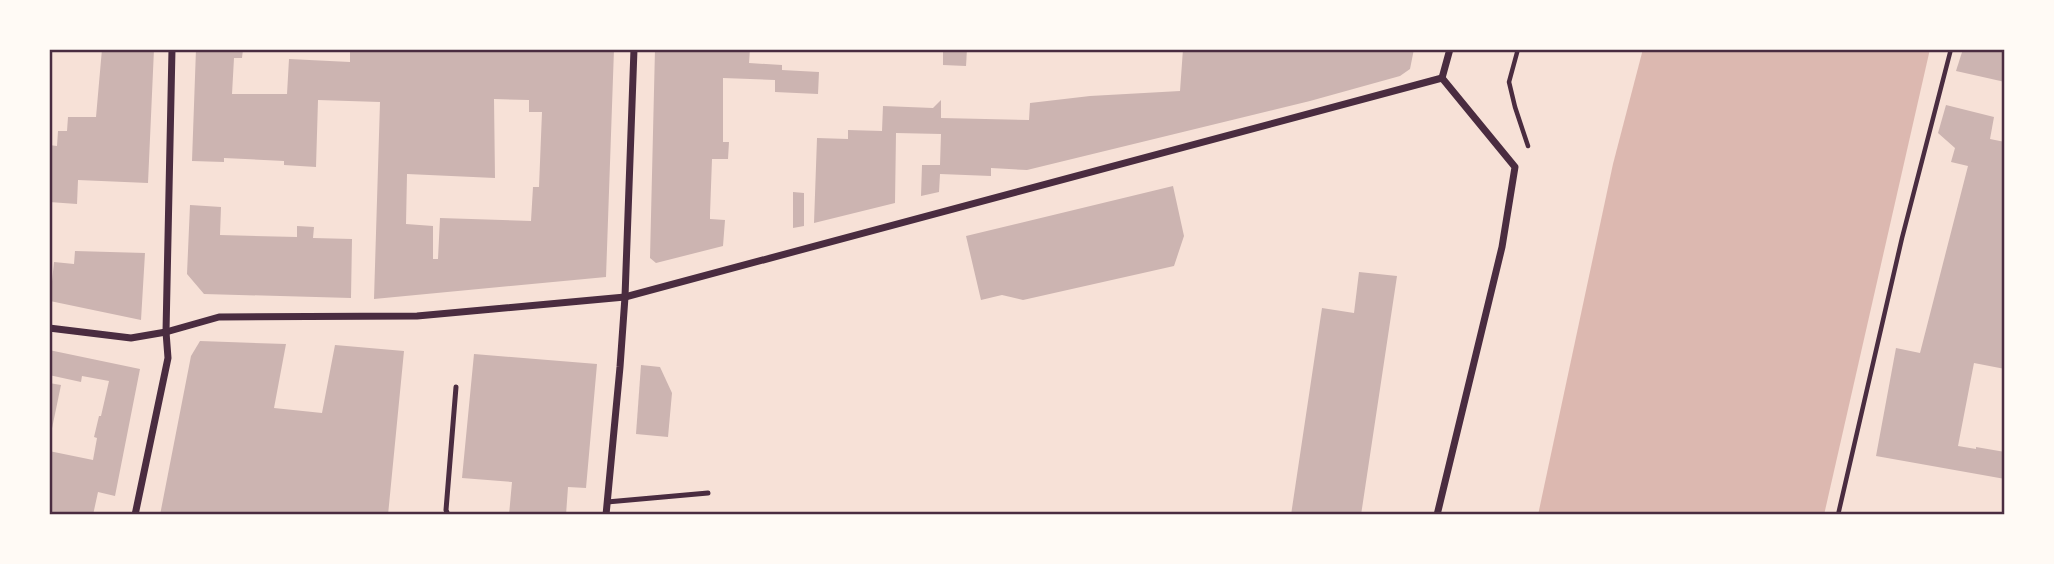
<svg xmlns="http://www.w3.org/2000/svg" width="2054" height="564" font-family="Helvetica,sans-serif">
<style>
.water{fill:#dcb8b0}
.building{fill:#ccb4b1;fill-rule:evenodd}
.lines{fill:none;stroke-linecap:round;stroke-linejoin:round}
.path{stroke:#4a2c40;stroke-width:4.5}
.service{stroke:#4a2c40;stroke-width:5}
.minor{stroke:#4a2c40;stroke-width:7}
.neatline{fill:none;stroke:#4a2c40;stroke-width:2.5}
</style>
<rect width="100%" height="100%" fill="#f7e1d7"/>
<path class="water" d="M1643 49H1930L1824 515H1538L1613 164Z"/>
<g class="building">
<path d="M102 49H154L148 183 78 180 77 204 49 202V145L57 146 58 131H67L68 117H96Z"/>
<path d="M196 49H243L242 58H234L232 94H287L289 59 350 62V49H614L606 277 374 299 380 102 318 100 316 167 284 165V161L224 158V162L192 161ZM494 99 529 100V112H542L539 187H533L531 221 440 218 438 259H433V226L406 224 407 174 495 178Z"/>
<path d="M655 49H750L749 63 782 65V70L819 72 818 94 775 92V80L723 78V142H729L728 159H712L710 214V219L725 220 723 246 656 263 650 258Z"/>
<path d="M943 49H967L966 66 943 65Z"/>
<path d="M1183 49H1414L1410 69 1400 76 1310 101 1027 170 991 168V176L940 174 939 192 921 196 922 165H940L941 134 896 133 895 203 814 223 817 138 848 139V130L882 131 883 106 933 108 941 100V118L1029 120 1030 103 1090 96 1180 91Z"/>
<path d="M1963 49H2005V82L1956 71Z"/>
<path d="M1946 105 1994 117 1990 139 2005 142V186L2002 201 2005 202V369L1974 363 1958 446 1976 449V447L2005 452V479L1876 456 1896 348 1920 353 1968 166 1951 162 1955 148 1938 133Z"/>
<path d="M1173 186 1184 236 1174 266 1023 300 1002 295 981 300 966 236Z"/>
<path d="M793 192 804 193V226L793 228Z"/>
<path d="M190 205 221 207 220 235 297 237V226L314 227 313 238 352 239 351 298 204 294 187 274Z"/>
<path d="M75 251 145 253 141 320 50 301 54 262 74 264Z"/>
<path d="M1359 272 1397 276 1361 515H1291L1322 308 1354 313Z"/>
<path d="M200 341 286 344 274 408 322 413 335 345 404 351 388 515H160L191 356Z"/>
<path d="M49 350 140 369 115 496 98 492 93 515H49V495L52 483 49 482V451L93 460 97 438 94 437 99 416H101L109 381 82 376 81 382 49 375Z"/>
<path d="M474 354 597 364 586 488 568 487 566 515H509L512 482 462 478Z"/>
<path d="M641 365 660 367 672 393 668 437 636 434Z"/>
<path d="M49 383 61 385 50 438H49Z"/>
</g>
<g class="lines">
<g class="path">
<path d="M1518 49 1509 82 1515 107 1528 146"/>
<path d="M1838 515 1902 238 1951 49"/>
</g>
<g class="service">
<path d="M607 502 708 493"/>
<path d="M448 515 446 510 456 387"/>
</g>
<g class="minor">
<path d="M1442 78 1450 49"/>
<path d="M49 328 131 338 166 332 219 317 417 316 625 297 1442 78"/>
<path d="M135 515 168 358 166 332 172 49"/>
<path d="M606 515 620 367 625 297 634 49"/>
<path d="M1437 515 1502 247 1515 167 1442 78"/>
</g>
</g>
<rect width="2054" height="564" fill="none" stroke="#fffaf5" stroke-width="102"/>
<rect x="51" y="51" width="1952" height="462" class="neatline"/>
</svg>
